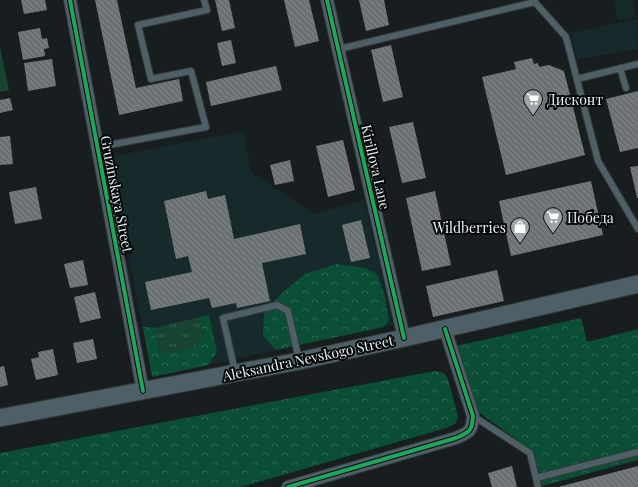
<svg xmlns="http://www.w3.org/2000/svg" width="638" height="487" font-family="'Playfair Display',serif">
<style>
.built{fill:#162a2c}
.grass{fill:url(#grass-tufts)}
.forest{fill:url(#forest-crowns)}
.pitch{fill:#164431}
.building{fill:url(#building-back-hatch)}
.lines{fill:none;stroke-linecap:round;stroke-linejoin:round}
.lane-casing{stroke:#363a3c;stroke-width:8}
.street-casing{stroke:#363a3c;stroke-width:14}
.secondary-casing{stroke:#363a3c;stroke-width:19}
.lane{stroke:#4e5f65;stroke-width:6}
.street{stroke:#4e5f65;stroke-width:12}
.secondary{stroke:#4e6067;stroke-width:17}
.cycleway-casing{stroke:#05090a;stroke-width:6}
.cycleway{stroke:#20a55d;stroke-width:4}
.labels{text-anchor:middle;dominant-baseline:central;stroke-width:4;stroke-linejoin:round;paint-order:stroke}
.poi-label{font-size:14px;fill:#e6eeef;stroke:#05090a;text-anchor:start}
.street-label{font-size:14px;fill:#e6eeef;stroke:#05090a}
</style>
<defs>
<pattern id="grass-tufts" width="24" height="20" patternUnits="userSpaceOnUse"><rect width="24" height="20" fill="#164431"/><path d="M3 7l-1-3M5 7V3M7 7l1-3M15 17l-1-3M17 17v-4M19 17l1-3" fill="none" stroke="#385f4f"/></pattern>
<pattern id="forest-crowns" width="20" height="18" patternUnits="userSpaceOnUse"><rect width="20" height="18" fill="#0a4e36"/><path d="M2 6a3 3 0 1 1 6 0M12 15a3 3 0 1 1 6 0" fill="none" stroke="#2e6853"/></pattern>
<pattern id="building-back-hatch" width="6" height="6" patternUnits="userSpaceOnUse"><rect width="6" height="6" fill="#73797a"/><path d="M-1 5l2 2M0 0l6 6M5-1l2 2" fill="none" stroke="#5e6264"/></pattern>
</defs>
<rect width="100%" height="100%" fill="#181e20"/>
<g class="built">
<path d="M614 0H633L636 17 618 20Z"/>
<path d="M637 19 638 49 577 59 571 33Z"/>
<path d="M243 131 251 172 314 214 364 200 393 325 152 377 110 157Z"/>
</g>
<path class="grass" d="M200 317 204 336 195 347 160 354 155 328Z"/>
<g class="forest">
<path d="M337 264 365 268 377 274 384 294 389 321 383 327 276 350 263 336 264 314 280 295 305 274Z"/>
<path d="M209 315 217 352 208 365 152 377 143 327 155 328 160 354 195 347 204 336 200 317Z"/>
<path d="M581 318 587 342 638 329V460L542 486 534 452 477 411 456 346Z"/>
<path d="M435 371 444 373 448 379 458 416 456 423 446 428 241 487H0V453Z"/>
</g>
<path class="pitch" d="M0 47 9 90 0 92Z"/>
<g class="building">
<path d="M21 0H45L47 10 24 14Z"/>
<path d="M95 0H117L136 88 179 79 183 101 119 115Z"/>
<path d="M215 0H229L235 28 222 31Z"/>
<path d="M284 0H309L319 41 295 47Z"/>
<path d="M359 0H384L389 25 366 31Z"/>
<path d="M40 28 42 39 47 38 49 48 44 49 45 56 23 60 18 32Z"/>
<path d="M231 40 236 63 222 66 217 43Z"/>
<path d="M391 45 403 97 383 102 371 50Z"/>
<path d="M532 58 534 64 538 63 539 67 549 65 564 71 585 155 506 175 482 77 516 69 514 62Z"/>
<path d="M52 59 56 86 28 91 24 63Z"/>
<path d="M276 66 282 90 211 106 206 82Z"/>
<path d="M638 91V148L620 152 606 99Z"/>
<path d="M10 98 13 110 0 113V100Z"/>
<path d="M413 122 426 178 402 183 389 127Z"/>
<path d="M10 136 13 164 0 165V137Z"/>
<path d="M343 140 355 190 328 197 316 146Z"/>
<path d="M290 160 294 181 275 185 270 165Z"/>
<path d="M638 166V198H637L630 167Z"/>
<path d="M591 181 603 235 511 256 499 201Z"/>
<path d="M36 187 42 219 15 224 9 192Z"/>
<path d="M206 191 208 199 225 195 234 239 300 224 306 254 262 263 270 301 237 308 236 303 212 308 209 298 151 310 145 282 192 272 188 256 176 259 164 201Z"/>
<path d="M435 191 451 265 422 271 406 198Z"/>
<path d="M361 220 370 258 351 262 342 225Z"/>
<path d="M83 260 88 285 70 288 64 264Z"/>
<path d="M497 270 504 301 433 317 426 286Z"/>
<path d="M95 292 101 318 80 323 74 297Z"/>
<path d="M93 339 97 359 77 363 73 343Z"/>
<path d="M53 349 58 375 36 380 31 359 39 357 38 352Z"/>
<path d="M4 366 8 385 0 387V367Z"/>
<path d="M512 466 517 487H492L488 473Z"/>
<path d="M638 466V487H558Z"/>
</g>
<g class="lines">
<defs>
<g id="lane">
<path d="M533 0 566 37 598 161 638 229"/>
<path d="M339 49 535 2"/>
<path d="M620 68 626 88"/>
<path d="M577 79 638 64"/>
<path d="M98 147 206 127 191 71 151 79 138 25 207 10 204 0"/>
<path d="M235 371 223 318 277 305 288 311 299 360"/>
<path d="M473 416 530 453 536 478 638 452"/>
<path d="M536 478 538 487"/>
</g>
<g id="street">
<path d="M70 0 143 391"/>
<path d="M327 0 404 338"/>
<path d="M288 487 456 438C470 432 472 431 473 416L445 329"/>
</g>
<path id="secondary" d="M0 418 299 361 404 338 638 284"/>
</defs>
<use href="#lane" class="lane-casing"/>
<use href="#street" class="street-casing"/>
<use href="#secondary" class="secondary-casing"/>
<use href="#lane" class="lane"/>
<use href="#street" class="street"/>
<use href="#secondary" class="secondary"/>
<defs>
<g id="cycleway">
<path d="M70 0 143 391"/>
<path d="M327 0 404 338"/>
<path d="M288 487 456 438C470 432 472 431 473 416L445 329"/>
</g>
</defs>
<use href="#cycleway" class="cycleway-casing"/>
<use href="#cycleway" class="cycleway"/>
</g>
<defs>
<symbol id="supermarket-pin" viewBox="-11 -11 22 30"><path d="M0 17L-7.5 6A9.5 9.5 0 1 1 7.5 6Z" fill="#9ea5a7" stroke="#05090a"/><path d="M-6-5.5h2.5l.6 2H6L4.5 2H-2.5L-4.4-4H-6ZM-1.5 3.2a1.3 1.3 0 1 0 .1 0ZM3 3.2a1.3 1.3 0 1 0 .1 0Z" fill="#fff"/></symbol>
<symbol id="shop-pin" viewBox="-11 -11 22 30"><path d="M0 17L-7.5 6A9.5 9.5 0 1 1 7.5 6Z" fill="#9ea5a7" stroke="#05090a"/><path d="M-5-2.5h2.3a2.7 3.5 0 0 1 5.4 0H5L5.5 6h-11ZM-1.5-2.5h3a1.5 2.3 0 0 0-3 0Z" fill="#fff"/></symbol>
</defs>
<g fill-rule="evenodd">
<use href="#supermarket-pin" x="522" y="88" width="22" height="30"/>
<use href="#supermarket-pin" x="542" y="206" width="22" height="30"/>
<use href="#shop-pin" x="509" y="216" width="22" height="30"/>
</g>
<g class="labels">
<g class="poi-label">
<text x="547" y="99">Дисконт</text>
<text x="567" y="217">Победа</text>
<text x="506" y="227" text-anchor="end">Wildberries</text>
</g>
<g class="street-label">
<text transform="translate(376 167) rotate(77)">Kirillova Lane</text>
<text transform="translate(117 194) rotate(79)">Gruzinskaya Street</text>
<text transform="translate(308 358) rotate(-12)">Aleksandra Nevskogo Street</text>
</g>
</g>
</svg>
